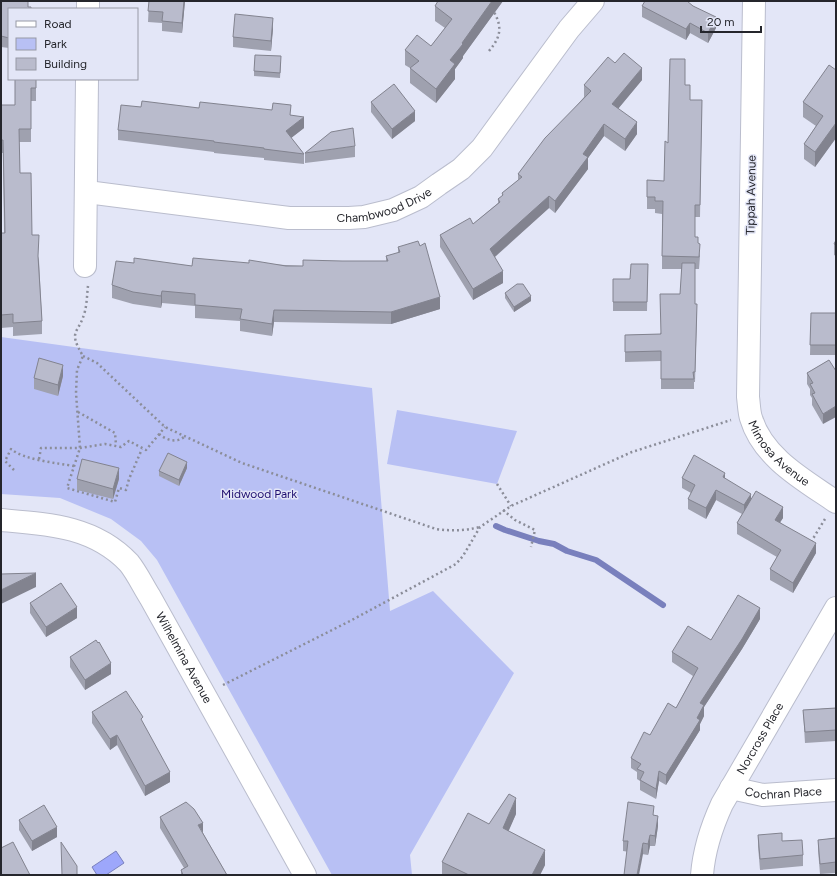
<svg xmlns="http://www.w3.org/2000/svg" width="837" height="876" font-family="Figtree,sans-serif">
<style>
.green{fill:#b8c0f4}
.water{fill:#9da7fb;stroke:#7980bd}
.lines{fill:none;stroke-linecap:round;stroke-linejoin:round}
.stream{stroke:#7980bd;stroke-width:6}
.minor-casing{stroke:#babdcd;stroke-width:24}
.path{stroke:#8b8d99;stroke-width:2.5;stroke-dasharray:2 3;stroke-linecap:butt}
.minor{stroke:#fff;stroke-width:22}
.wall{fill:#9fa1af}
.shaded-wall{fill:#82838f}
.building{fill:#b9bbcc;stroke:#82838f}
.labels{text-anchor:middle;dominant-baseline:central;stroke-width:3;stroke-linejoin:round;paint-order:stroke}
.street-label{font-size:12px;fill:#25262c;stroke:#e3e6f7}
.park-label{font-size:12px;fill:#201071;stroke:#e3e6f7}
</style>
<rect width="100%" height="100%" fill="#e3e6f7"/>
<g class="green">
<path d="M1 337 372 388 390 611 433 591 514 673 410 855 412 875H332L157 560 141 541 111 519 60 498 1 494Z"/>
<path d="M397 410 517 431 497 484 387 464Z"/>
</g>
<path class="water" d="M116 851 124 863 106 875H97L92 867Z"/>
<g class="lines">
<path class="stream" d="M496 526 505 530 539 541 554 544 567 551 596 560 663 605"/>
<defs>
<g id="minor">
<path id="s1" d="M754 1 748 397C749 404 749 412 751 418 763 458 804 480 836 502"/>
<path d="M88 9V1"/>
<path id="s2" d="M87 192 289 218H349L364 217 393 210 421 197 439 184 461 169 482 148 569 29 593 1"/>
<path d="M85 266 87 79"/>
<path id="s3" d="M1 520C48 524 94 526 129 563 137 573 143 586 150 597L305 875"/>
<path id="s4" d="M731 788 763 795 836 790"/>
<path id="s5" d="M702 875C704 849 711 828 722 804L836 608"/>
</g>
</defs>
<use href="#minor" class="minor-casing"/>
<g class="path">
<path d="M489 51C500 38 503 28 494 12"/>
<path d="M88 286C87 294 87 303 85 311 79 335 67 329 83 356L77 370 76 393 80 448 67 488 115 502 119 488 126 490 129 479 142 449"/>
<path d="M83 356 97 363 165 427 242 463 436 529C451 531 464 531 480 527"/>
<path d="M78 412 115 433 116 445"/>
<path d="M159 434C166 440 177 444 185 436"/>
<path d="M39 459 41 448H80L105 444 121 447 129 441 146 450 165 427"/>
<path d="M14 470 5 461 11 449C24 460 57 463 74 466"/>
<path d="M497 484 511 506"/>
<path d="M503 510 515 520 535 530 531 547"/>
<path d="M811 542 825 519"/>
<path d="M223 685 350 621 456 564 463 556 480 527 511 506 632 452 731 420"/>
</g>
<use href="#minor" class="minor"/>
</g>
<g class="wall">
<path d="M1 1 9 9V48L1 47Z"/>
<path d="M149 1H185L182 33 162 31V23L148 22Z"/>
<path d="M438 1H503L463 56V58L455 69V79L436 103 410 83V68L405 65V50L431 46 445 28 435 21V6Z"/>
<path d="M642 6 716 28 708 43 690 33 686 40 642 17Z"/>
<path d="M273 28 271 51 233 47V37Z"/>
<path d="M281 62 280 78 254 76V71Z"/>
<path d="M615 63 642 80 618 109 637 134 625 151 604 136 588 158V169L555 213 549 208 495 257 503 283 473 300 440 247V235L473 224 498 203V199L502 196V193L518 180V174L584 97V85Z"/>
<path d="M836 70V138L815 167 804 159V144L816 126 803 117V102Z"/>
<path d="M36 79V101H31V142H19L20 173 32 235 39 260 42 321V334L13 336V327L1 328V233H4L3 153H1V105H15Z"/>
<path d="M685 85 690 100H702L700 217H695V237L700 256 699 269H695V304L697 314 695 382H694V389H661V361L625 362V335L660 334 680 294 682 269H662V214L655 213V209H647V180L664 181 668 143Z"/>
<path d="M371 102 415 121 392 139 371 112Z"/>
<path d="M141 107 199 108 291 115 304 128 291 138 304 154V164L264 160V158L214 153V152L118 140V130Z"/>
<path d="M355 146V157L305 163V153Z"/>
<path d="M836 240V256L834 255V244Z"/>
<path d="M398 247 440 309 391 324 274 322 272 336 240 331V321L195 318V306L162 303 161 308 133 304 112 298V285L134 263 192 266 249 263 303 266 342 261H386V256L398 253Z"/>
<path d="M648 264 647 311H613V279H630Z"/>
<path d="M505 293 531 301 514 312 505 298Z"/>
<path d="M811 313H836V355H810Z"/>
<path d="M829 360 823 424 812 405V398L810 395V389L807 384V373Z"/>
<path d="M63 376 58 396 34 389V378Z"/>
<path d="M187 468 179 486 159 476V471Z"/>
<path d="M682 478 725 479 751 500 783 518 780 522 816 553 793 593 770 580V569L777 557 737 534V523L742 514 716 500 706 519 688 509V499L691 493 682 488Z"/>
<path d="M77 479H119L113 499 77 490Z"/>
<path d="M30 603 77 618 46 637 30 613Z"/>
<path d="M760 619 742 649 704 707V716L700 724V730L666 785 659 781 656 799 640 790V781L637 779V772L631 768V758L650 735 676 708 693 676 672 662V652L711 640Z"/>
<path d="M70 657 111 674 85 690 70 667Z"/>
<path d="M836 708V741L805 743 803 710Z"/>
<path d="M92 712 143 723 170 782 145 796 117 745 110 750 92 723Z"/>
<path d="M516 814 508 831 545 865 540 875H442V862L489 824Z"/>
<path d="M654 815 658 826 655 846H650L648 855 623 851V841Z"/>
<path d="M160 817 203 833 227 875H181V870L184 868 160 828Z"/>
<path d="M19 820 57 837 32 851 19 830Z"/>
<path d="M758 835 782 841 803 855V866L760 870 758 846Z"/>
<path d="M836 838V873L820 874 818 850V840Z"/>
</g>
<g class="shaded-wall">
<path d="M184 1H185L182 33V23Z"/>
<path d="M492 1H503L463 56V58L455 69V79L436 103V89L450 60 462 43Z"/>
<path d="M716 17V28L708 43V33Z"/>
<path d="M273 18V28L271 51V41Z"/>
<path d="M690 23V33L686 40V29Z"/>
<path d="M642 68V80L612 116V104Z"/>
<path d="M415 111V121L392 139V129Z"/>
<path d="M304 117V128L286 142V131Z"/>
<path d="M637 122V134L625 151V139Z"/>
<path d="M836 123V138L815 167V152Z"/>
<path d="M604 124V136L588 158V169L555 213V201L583 154Z"/>
<path d="M549 196V208L490 261V249Z"/>
<path d="M503 271V283L473 300V289Z"/>
<path d="M162 291V303L161 308V296Z"/>
<path d="M531 296V301L514 312V307Z"/>
<path d="M440 297V309L391 324V312Z"/>
<path d="M274 310V322L272 336V324Z"/>
<path d="M63 365V376L58 396V385Z"/>
<path d="M836 406V417L823 424V414Z"/>
<path d="M187 462V468L179 486V480Z"/>
<path d="M119 468V479L113 499V489Z"/>
<path d="M725 473V483L723 477Z"/>
<path d="M716 490V500L706 519V508Z"/>
<path d="M751 494V505L744 516V505Z"/>
<path d="M783 507V518L775 530V520Z"/>
<path d="M816 543V553L793 593V583Z"/>
<path d="M36 573V587L1 604V590Z"/>
<path d="M77 607V618L46 637V627Z"/>
<path d="M760 608V619L742 649 704 707V716L700 724V730L666 785V775L700 703Z"/>
<path d="M111 663V674L85 690V680Z"/>
<path d="M117 735V745L110 750V739Z"/>
<path d="M659 771V781L656 799V789Z"/>
<path d="M170 772V782L145 796V786Z"/>
<path d="M516 798V814L503 844V828Z"/>
<path d="M658 816V826L655 846V836Z"/>
<path d="M203 823V833L198 825Z"/>
<path d="M57 827V837L32 851V841Z"/>
<path d="M650 835V846L648 855V844Z"/>
<path d="M643 843V854L639 875H637Z"/>
<path d="M545 850V865L540 875H532Z"/>
</g>
<g class="building">
<path d="M1 1H28V7H31V9H9V38L1 36Z"/>
<path d="M149 1H184L182 23 162 21 163 12 148 11Z"/>
<path d="M438 1H492L462 43 463 44 450 60 455 64 436 89 410 68 419 61 405 50 417 35 431 46 452 19 435 6Z"/>
<path d="M645 1H687L693 6 716 17 708 33 690 23 686 29 642 6Z"/>
<path d="M235 14 273 18 271 41 233 37Z"/>
<path d="M624 53 642 68 612 104 637 122 625 139 604 124 583 154 588 157 555 201 549 196 490 249 503 271 473 289 440 235 470 218 473 224 500 202 498 199 503 195 502 193 522 177 518 174 545 138 591 91 584 85 608 57 615 63Z"/>
<path d="M255 55 281 56 280 73 254 71Z"/>
<path d="M670 59H685V85H690V100H702L700 205H695V237H698V243L700 244 699 257 662 256 663 201H655V197H647V180L664 181 665 141 668 143Z"/>
<path d="M829 65 836 70V123L815 152 804 144 823 116 803 102Z"/>
<path d="M15 79H36V88H31V129H19L20 173H31L32 235H39L38 256 42 321 13 323V314L1 315V233H5L3 140H1V105H15Z"/>
<path d="M394 84 415 111 392 129 371 102Z"/>
<path d="M142 101 199 108 200 102 272 110 273 103 291 105 290 115 304 117 286 131 304 154 264 149V148L214 142V141L118 130 121 105 141 107Z"/>
<path d="M353 128 355 146 305 153 331 132Z"/>
<path d="M836 240V245L834 244Z"/>
<path d="M418 241 420 246 425 243 440 297 391 312 274 310 272 324 240 319 242 309 195 305V294L162 291 161 296 133 292 112 285 116 261 134 263V258L192 266 193 258 249 263V260L286 266H303V260L342 261H388L386 256 400 252 398 247Z"/>
<path d="M682 263H695V304H697L695 372H693L694 379H661V351L625 352V335L661 334 660 294H680Z"/>
<path d="M631 264H648L647 302H613V279H630Z"/>
<path d="M517 284H523L531 296 514 307 505 293Z"/>
<path d="M811 313H836V345H810Z"/>
<path d="M39 358 63 365 58 385 34 378Z"/>
<path d="M829 360 836 371V406L823 414 812 394 815 393 810 384 813 383 807 373Z"/>
<path d="M168 453 187 462 179 480 159 471Z"/>
<path d="M694 455 725 473 723 477 751 494 744 505 716 490 706 508 688 499 695 485 682 478Z"/>
<path d="M82 459 119 468 113 489 77 479Z"/>
<path d="M756 491 783 507 775 520 816 543 793 583 770 569 781 550 737 523Z"/>
<path d="M36 573 1 590V574Z"/>
<path d="M61 583 77 607 46 627 30 603Z"/>
<path d="M738 595 760 608 742 639 700 703 704 705 697 718 700 720 666 775 659 771 656 789 640 780 644 772 637 769 641 764 631 758 644 732 650 735 668 703 676 708 698 668 672 652 688 626 711 640Z"/>
<path d="M96 640 98 643 99 642 111 663 85 680 70 657Z"/>
<path d="M126 691 143 717 141 719 170 772 145 786 117 735 110 739 92 712Z"/>
<path d="M836 708V730L805 732 803 710Z"/>
<path d="M509 794 516 798 503 828 545 850 532 875H469L442 862 468 813 489 824Z"/>
<path d="M186 802 194 809 203 823 198 825 227 875H183L181 870 188 866 160 817Z"/>
<path d="M628 802 654 806 653 815 658 816 655 836 650 835 648 844 643 843 637 875H624L628 841H623Z"/>
<path d="M44 805 57 827 32 841 19 820Z"/>
<path d="M782 833V841L802 840 803 855 760 859 758 835Z"/>
<path d="M836 838V862L820 864 818 840Z"/>
<path d="M13 842 30 875H1V848Z"/>
<path d="M61 842 77 866V875H62Z"/>
</g>
<g class="labels">
<g class="street-label">
<text transform="translate(751 195) rotate(-89)">Tippah Avenue</text>
<text stroke="none"><textPath href="#s2" startOffset="301">Chambwood Drive</textPath></text>
<text stroke="none"><textPath href="#s1" startOffset="463">Mimosa Avenue</textPath></text>
<text stroke="none"><textPath href="#s3" startOffset="248">Wilhelmina Avenue</textPath></text>
<text stroke="none"><textPath href="#s5" startOffset="150">Norcross Place</textPath></text>
<text stroke="none"><textPath href="#s4" startOffset="53">Cochran Place</textPath></text>
</g>
<g class="park-label">
<text x="259" y="494">Midwood Park</text>
</g>
</g>
<rect width="837" height="876" fill="none" stroke="#25262c" stroke-width="4"/>
<rect x="8" y="8" width="130" height="72" fill="#e3e6f7" stroke="#9799a6"/>
<rect x="16" y="21" width="20" height="6" fill="#ffffff" stroke="#9799a6"/>
<text x="44" y="28" font-size="12" fill="#25262c">Road</text>
<rect x="16" y="38" width="20" height="12" fill="#b8c0f4" stroke="#9799a6"/>
<text x="44" y="48" font-size="12" fill="#25262c">Park</text>
<rect x="16" y="58" width="20" height="12" fill="#b9bbcc" stroke="#9799a6"/>
<text x="44" y="68" font-size="12" fill="#25262c">Building</text>
<path d="M701 26v6h60v-6" fill="none" stroke="#25262c" stroke-width="2"/>
<text x="707" y="26" font-size="12" fill="#25262c" stroke="#e3e6f7" stroke-width="3" paint-order="stroke">20 m</text>
</svg>
